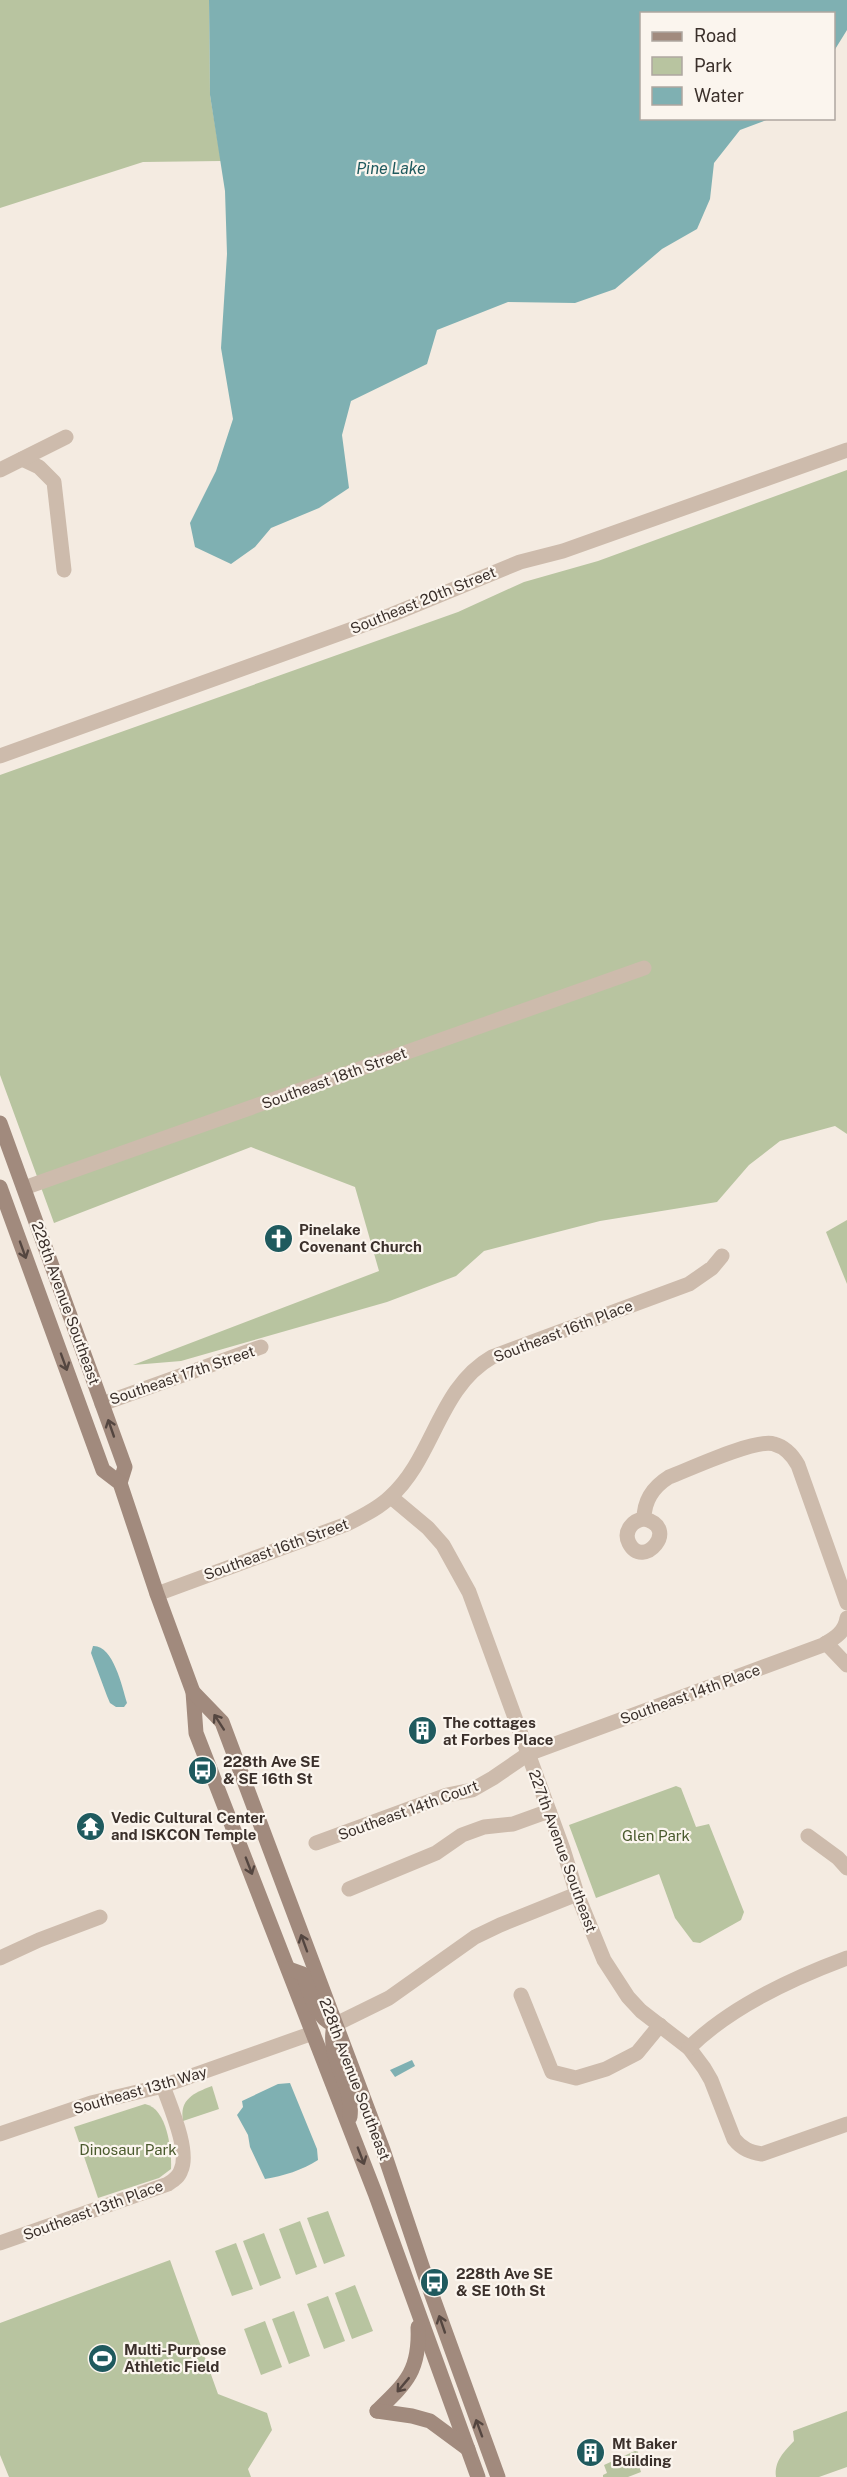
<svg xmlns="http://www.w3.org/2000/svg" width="847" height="2477" font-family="'Public Sans',sans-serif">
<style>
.green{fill:#b8c4a0}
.water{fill:#7fb0b2}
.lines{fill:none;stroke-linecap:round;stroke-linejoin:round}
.minor{stroke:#cdbbac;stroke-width:15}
.tertiary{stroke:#cdbbac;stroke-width:15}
.secondary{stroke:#a18a7d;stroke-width:15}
.oneway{stroke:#544640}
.labels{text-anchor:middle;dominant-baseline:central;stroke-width:4.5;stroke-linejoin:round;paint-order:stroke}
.street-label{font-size:15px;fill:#3b302b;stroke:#fbf5ee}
.poi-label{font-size:15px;font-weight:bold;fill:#3b302b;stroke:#fbf5ee;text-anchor:start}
.park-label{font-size:15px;fill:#4a5a2e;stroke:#fbf5ee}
.water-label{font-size:16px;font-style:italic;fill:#1f5a5e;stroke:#fbf5ee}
</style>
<rect width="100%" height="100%" fill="#f4ebe1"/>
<g class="green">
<path d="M0 0H209L210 95 221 161 143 162 0 208Z"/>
<path d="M847 470V1134L835 1126 780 1141 749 1165 717 1202 600 1221 484 1251 456 1276 387 1302 181 1361 133 1365 379 1271 355 1187 251 1147 54 1223 0 1075V775L458 612 524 582 598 561Z"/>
<path d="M847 1220V1284L826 1232Z"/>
<path d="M676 1786 681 1788 696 1827 709 1824 744 1912 741 1920 700 1943 693 1942 675 1918 659 1874 596 1898 569 1825Z"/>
<path d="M212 2086 219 2109 183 2121C179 2099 194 2093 212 2086Z"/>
<path d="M145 2104C167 2108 172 2150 171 2169L159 2178 98 2198 74 2127Z"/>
<path d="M328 2211 345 2256 324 2264 307 2218Z"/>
<path d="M300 2221 317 2267 296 2275 279 2229Z"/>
<path d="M264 2233 281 2278 260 2286 243 2241Z"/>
<path d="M236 2243 253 2289 232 2296 215 2251Z"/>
<path d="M170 2260 218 2394 267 2413 272 2430 248 2469 251 2477H9L0 2455V2323Z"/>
<path d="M355 2285 373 2331 352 2339 335 2293Z"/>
<path d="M328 2296 345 2341 324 2349 307 2304Z"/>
<path d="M294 2311 310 2356 289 2364 272 2319Z"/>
<path d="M265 2321 282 2367 261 2375 244 2329Z"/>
<path d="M847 2411V2467L819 2477H776C774 2461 784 2452 794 2441L793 2431Z"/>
<path d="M637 2450 643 2464 639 2466 641 2472 628 2477H603V2475L607 2473 604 2465Z"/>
</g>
<g class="water">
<path d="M209 0H847V30L834 51V14H642V118L769 119 740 130 714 163 710 199 697 229 662 249 615 289 575 303 508 302 437 330 427 364 351 401 342 435 349 488 319 508 271 528 255 547 231 564 195 547 190 523 216 471 233 419 221 348 227 254 225 191 210 95Z"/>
<path d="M93 1646C113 1645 122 1686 127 1703L124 1707H116L110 1703 107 1696 91 1653Z"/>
<path d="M412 2060 415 2066 395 2077 390 2070Z"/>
<path d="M290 2083 317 2149 318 2160C303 2170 283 2176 265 2179L250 2147 248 2135 237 2115 243 2107 242 2101 278 2084Z"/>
</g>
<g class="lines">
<g class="minor">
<path d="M22 459 39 467 54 482 64 570"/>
<path d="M0 470 66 437"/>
<path d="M24 1188 644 968"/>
<path d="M102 1404 261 1347"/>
<path d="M391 1497 428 1528 443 1545 469 1592 563 1849 577 1894 604 1960 628 1997 641 2011 689 2048 704 2068 711 2080 734 2139C742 2149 750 2152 762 2154L847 2124"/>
<path d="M644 1519C681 1527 643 1571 629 1543 623 1531 633 1520 644 1519 644 1500 653 1487 669 1477 690 1469 756 1438 774 1444 785 1447 793 1456 798 1465L847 1603"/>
<path d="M157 1594 347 1524C362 1516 378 1509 390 1497 434 1458 438 1388 492 1357L689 1284 712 1268 722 1256"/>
<path d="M826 1643 847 1665"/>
<path d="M808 1836 838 1858 847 1868"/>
<path d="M316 1843 447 1795 472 1790 493 1778 528 1754 823 1645C835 1638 845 1632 847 1618"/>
<path d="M349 1889 436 1853 462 1835 484 1827 513 1824 549 1811"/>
<path d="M0 1958 39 1940 100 1917"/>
<path d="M521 1995 552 2072 576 2078 606 2069 637 2053 660 2025"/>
<path d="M334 2025 389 1998 475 1937 500 1925 577 1894"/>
<path d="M689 2048C730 2007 793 1978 847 1958"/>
<path d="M0 2134 91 2103 163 2086 313 2033"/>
<path d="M0 2243 168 2184C174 2180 179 2177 181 2170 190 2151 170 2106 163 2086"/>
</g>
<path class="tertiary" d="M0 756 391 615 520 562 563 551 847 450"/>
<g class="secondary">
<path d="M0 1123 125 1467 120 1483"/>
<path d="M0 1187 103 1470 120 1483 157 1594 193 1692 196 1733 375 2193 478 2477"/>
<path d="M193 1692 222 1722 383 2150 429 2287 498 2477"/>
<path d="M289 1969 303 1974C310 1993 314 2016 334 2025 326 2062 354 2082 350 2117"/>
<path d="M377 2411C406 2383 420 2371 418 2327"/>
<path d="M377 2411 412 2416 430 2421 468 2449"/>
</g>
</g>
<defs><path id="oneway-shaft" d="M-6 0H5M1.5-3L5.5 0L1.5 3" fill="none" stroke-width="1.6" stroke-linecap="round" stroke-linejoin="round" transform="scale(1.5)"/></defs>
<g class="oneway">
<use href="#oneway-shaft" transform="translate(23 1250) rotate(70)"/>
<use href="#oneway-shaft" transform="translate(64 1362) rotate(70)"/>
<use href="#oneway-shaft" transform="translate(111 1428) rotate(-109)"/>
<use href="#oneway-shaft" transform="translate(219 1722) rotate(-123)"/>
<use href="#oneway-shaft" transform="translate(249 1866) rotate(69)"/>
<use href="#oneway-shaft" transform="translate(304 1943) rotate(-110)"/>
<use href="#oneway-shaft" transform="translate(361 2156) rotate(69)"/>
<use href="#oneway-shaft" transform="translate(442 2324) rotate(-109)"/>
<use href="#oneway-shaft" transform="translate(403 2385) rotate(130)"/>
<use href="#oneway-shaft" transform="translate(479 2428) rotate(-110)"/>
</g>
<defs>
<symbol id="church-disc" viewBox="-11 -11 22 22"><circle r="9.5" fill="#1f5a5e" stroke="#fbf5ee"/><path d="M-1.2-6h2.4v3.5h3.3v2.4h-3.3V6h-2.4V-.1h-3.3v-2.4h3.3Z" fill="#fff"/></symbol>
<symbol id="building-disc" viewBox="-11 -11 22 22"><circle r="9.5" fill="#1f5a5e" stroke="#fbf5ee"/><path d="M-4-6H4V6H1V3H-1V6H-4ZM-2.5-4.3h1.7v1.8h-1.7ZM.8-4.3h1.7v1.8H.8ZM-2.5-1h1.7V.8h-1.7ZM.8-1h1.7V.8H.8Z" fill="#fff"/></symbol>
<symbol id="bus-disc" viewBox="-11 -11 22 22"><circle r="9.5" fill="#1f5a5e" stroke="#fbf5ee"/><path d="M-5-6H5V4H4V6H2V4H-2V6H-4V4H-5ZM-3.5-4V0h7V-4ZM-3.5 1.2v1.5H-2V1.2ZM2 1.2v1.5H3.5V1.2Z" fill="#fff"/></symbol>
<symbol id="temple-disc" viewBox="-11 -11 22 22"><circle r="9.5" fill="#1f5a5e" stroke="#fbf5ee"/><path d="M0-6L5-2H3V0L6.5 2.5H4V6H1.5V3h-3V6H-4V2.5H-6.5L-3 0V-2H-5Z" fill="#fff"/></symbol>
<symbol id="stadium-disc" viewBox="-11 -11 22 22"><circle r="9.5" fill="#1f5a5e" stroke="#fbf5ee"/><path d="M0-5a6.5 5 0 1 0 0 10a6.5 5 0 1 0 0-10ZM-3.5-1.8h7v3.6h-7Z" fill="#fff"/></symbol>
</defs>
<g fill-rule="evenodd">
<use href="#church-disc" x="262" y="1222" width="33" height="33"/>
<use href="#building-disc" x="406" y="1714" width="33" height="33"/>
<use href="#bus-disc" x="186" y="1754" width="33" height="33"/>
<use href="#temple-disc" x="74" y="1810" width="33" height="33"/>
<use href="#bus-disc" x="418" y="2266" width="33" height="33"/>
<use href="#stadium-disc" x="86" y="2342" width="33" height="33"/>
<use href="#building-disc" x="574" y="2436" width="33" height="33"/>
</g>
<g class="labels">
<g class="street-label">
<text transform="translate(423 600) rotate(-22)">Southeast 20th Street</text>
<text transform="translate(334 1078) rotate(-20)">Southeast 18th Street</text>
<text transform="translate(66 1303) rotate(70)">228th Avenue Southeast</text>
<text transform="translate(563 1331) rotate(-21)">Southeast 16th Place</text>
<text transform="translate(182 1375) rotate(-19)">Southeast 17th Street</text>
<text transform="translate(276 1549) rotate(-20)">Southeast 16th Street</text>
<text transform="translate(690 1694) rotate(-20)">Southeast 14th Place</text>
<text transform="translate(408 1810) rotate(-20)">Southeast 14th Court</text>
<text transform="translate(563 1851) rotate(70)">227th Avenue Southeast</text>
<text transform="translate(355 2079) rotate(69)">228th Avenue Southeast</text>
<text transform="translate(140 2090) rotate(-16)">Southeast 13th Way</text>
<text transform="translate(93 2210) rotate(-20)">Southeast 13th Place</text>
</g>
<g class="poi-label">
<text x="299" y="1229">Pinelake<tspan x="299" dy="17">Covenant Church</tspan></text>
<text x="443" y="1722">The cottages<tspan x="443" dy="17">at Forbes Place</tspan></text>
<text x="223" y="1761">228th Ave SE<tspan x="223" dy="17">&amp; SE 16th St</tspan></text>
<text x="111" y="1817">Vedic Cultural Center<tspan x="111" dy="17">and ISKCON Temple</tspan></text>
<text x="456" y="2273">228th Ave SE<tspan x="456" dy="17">&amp; SE 10th St</tspan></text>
<text x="124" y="2349">Multi-Purpose<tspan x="124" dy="17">Athletic Field</tspan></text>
<text x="612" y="2443">Mt Baker<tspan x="612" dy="17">Building</tspan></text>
</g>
<g class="park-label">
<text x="656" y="1835">Glen Park</text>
<text x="128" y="2149">Dinosaur Park</text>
</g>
<g class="water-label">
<text x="391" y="168">Pine Lake</text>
</g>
</g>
<rect x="640" y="12" width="195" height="108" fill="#fbf5ee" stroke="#aea6a0" stroke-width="1.5"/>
<rect x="652" y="32" width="30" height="9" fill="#a18a7d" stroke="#aea6a0" stroke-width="1.5"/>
<text x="694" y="42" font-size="18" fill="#3b302b">Road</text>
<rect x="652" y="57" width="30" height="18" fill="#b8c4a0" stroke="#aea6a0" stroke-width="1.5"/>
<text x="694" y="72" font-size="18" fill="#3b302b">Park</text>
<rect x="652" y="87" width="30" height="18" fill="#7fb0b2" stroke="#aea6a0" stroke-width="1.5"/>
<text x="694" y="102" font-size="18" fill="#3b302b">Water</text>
</svg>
